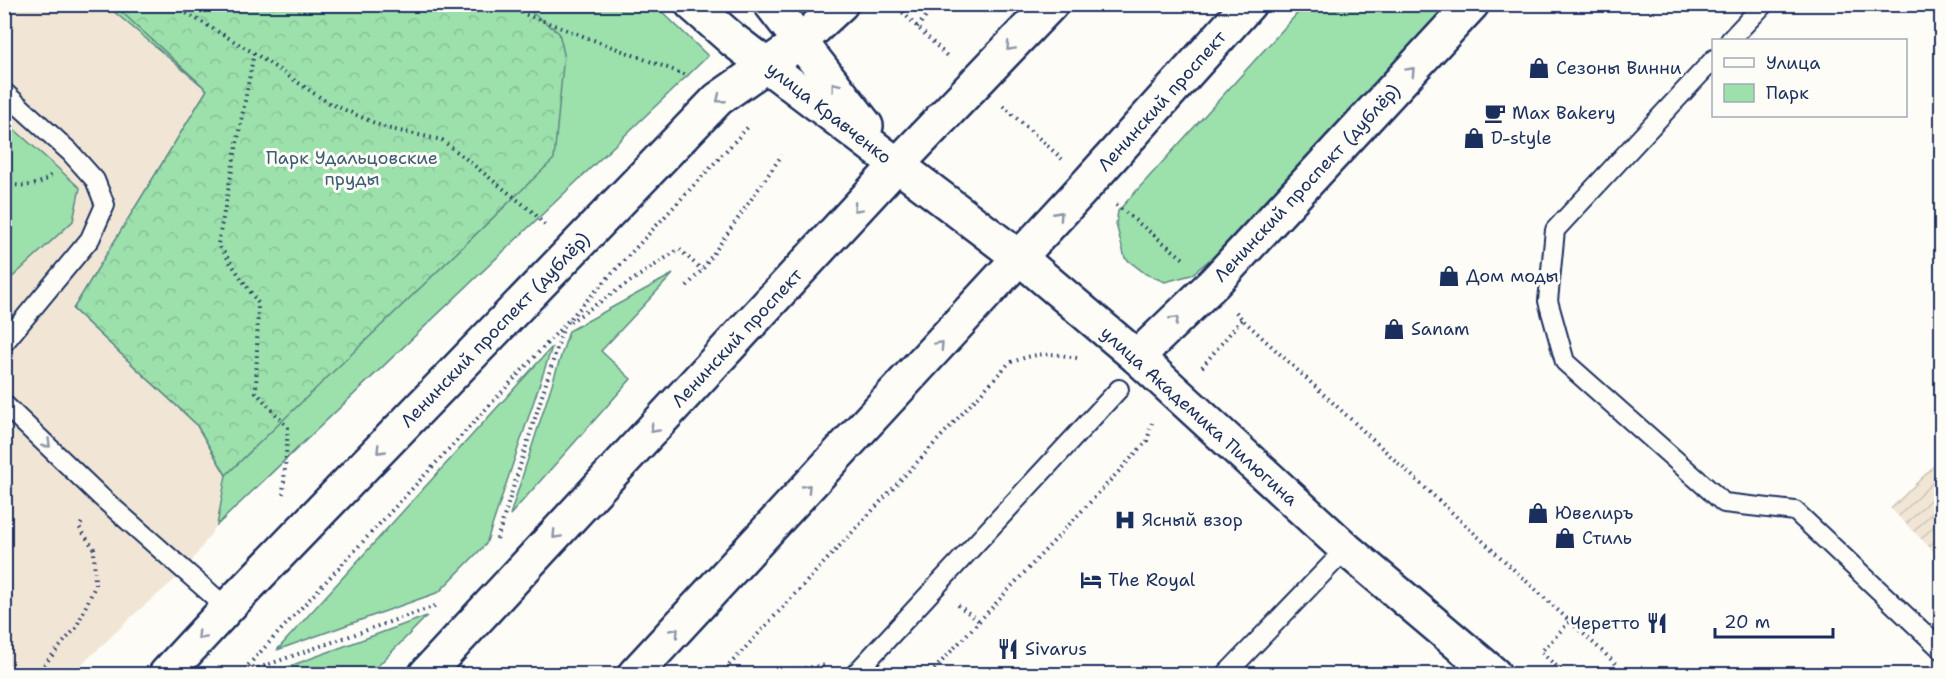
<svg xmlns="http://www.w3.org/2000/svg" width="1946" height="679" font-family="'Shantell Sans',sans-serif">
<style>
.built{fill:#f1e6d6}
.industrial{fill:url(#industrial-furrows)}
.green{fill:#9ce0ab;stroke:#5c8884;stroke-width:1.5}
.forest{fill:url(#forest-crowns);stroke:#5c8884;stroke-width:1.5}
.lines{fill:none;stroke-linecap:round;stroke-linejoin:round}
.service-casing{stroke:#1b2f5e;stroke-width:22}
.tertiary-casing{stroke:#1b2f5e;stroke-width:38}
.primary-casing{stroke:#1b2f5e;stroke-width:38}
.path{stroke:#1b2f5e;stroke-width:4;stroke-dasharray:1.5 4.5;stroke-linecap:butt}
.service{stroke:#fdfcf7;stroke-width:18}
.tertiary{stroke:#fdfcf7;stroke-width:33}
.primary{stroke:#fdfcf7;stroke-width:33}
.oneway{stroke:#8c96aa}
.labels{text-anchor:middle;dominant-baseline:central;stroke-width:6;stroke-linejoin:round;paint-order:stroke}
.poi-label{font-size:18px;fill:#1b2f5e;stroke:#fdfcf7;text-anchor:start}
.street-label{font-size:18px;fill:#1b2f5e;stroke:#fdfcf7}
.park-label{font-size:18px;fill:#3b5b71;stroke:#fdfcf7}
</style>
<defs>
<pattern id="industrial-furrows" width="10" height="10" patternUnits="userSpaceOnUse" patternTransform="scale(1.5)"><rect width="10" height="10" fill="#f1e6d6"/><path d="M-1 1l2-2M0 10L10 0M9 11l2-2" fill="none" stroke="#cec6ba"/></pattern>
<pattern id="forest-crowns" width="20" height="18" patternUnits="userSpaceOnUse" patternTransform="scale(1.5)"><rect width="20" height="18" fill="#9ce0ab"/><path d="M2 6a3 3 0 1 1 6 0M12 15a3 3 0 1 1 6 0" fill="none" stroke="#86c096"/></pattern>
</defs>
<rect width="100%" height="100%" fill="#fdfcf7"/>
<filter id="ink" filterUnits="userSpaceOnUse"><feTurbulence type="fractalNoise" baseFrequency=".0167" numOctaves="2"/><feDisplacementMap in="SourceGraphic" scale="12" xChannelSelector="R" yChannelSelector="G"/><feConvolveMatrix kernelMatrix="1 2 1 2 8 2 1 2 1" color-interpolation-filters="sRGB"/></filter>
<g filter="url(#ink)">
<path class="built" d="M4 5H106L208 90 73 309 196 424 226 475 217 525 185 571 138 611 72 674H5Z"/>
<path class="industrial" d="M1941 458V559L1890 508Z"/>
<g class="green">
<path d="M106 5H655L708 56 217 525 226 475 196 424 73 309 207 90Z"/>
<path d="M1305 5H1447L1213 257 1191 275 1165 282 1146 274 1125 258 1116 224 1118 211Z"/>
<path d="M5 121 80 188 73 221 5 284Z"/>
<path d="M673 274 601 351 631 379 510 515 569 331Z"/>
<path d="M552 347 486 544 439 592 277 650Z"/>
<path d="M427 616 370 674H268Z"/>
</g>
<path class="forest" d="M114 5H522L559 33 564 54 554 159 226 475 196 424 73 309 207 90Z"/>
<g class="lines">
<defs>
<g id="service">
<path d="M1730 40 1764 4"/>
<path d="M1714 59 1555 230 1548 301 1565 362 1724 503 1795 511 1942 650"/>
<path d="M4 92 70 152 95 180 105 205 90 239 4 343"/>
<path d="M4 404 101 497 227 608"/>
<path d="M855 674 1119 389"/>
<path d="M1226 674 1346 549"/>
</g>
<g id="tertiary">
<path d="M692 4 733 40 1020 258 1137 357 1346 549 1494 674"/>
<path d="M771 4 866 126"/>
<path d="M1137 357 1214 283 1472 4"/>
<path d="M166 674 227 608 718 99 800 42 841 4"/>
</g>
<g id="primary">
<path d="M426 674 897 165 1051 4"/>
<path d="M635 674 1089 182 1249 4"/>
</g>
</defs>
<use href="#service" class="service-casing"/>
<use href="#tertiary" class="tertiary-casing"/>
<use href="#primary" class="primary-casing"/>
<g class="path">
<path d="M171 4 254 53 327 102 386 128 442 140 534 213 545 226"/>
<path d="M498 4 689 76"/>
<path d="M894 4 948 57"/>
<path d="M917 27 937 4"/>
<path d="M254 53 218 244 258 303 256 392 288 428 283 494"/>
<path d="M1003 106 1062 159"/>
<path d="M4 184C21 186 39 188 51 175"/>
<path d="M1116 205 1185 260"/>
<path d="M687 286 702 270 782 155"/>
<path d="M1236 312 1242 319 1627 674"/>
<path d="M570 322 679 249 702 270"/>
<path d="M1202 367 1242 319"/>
<path d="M497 539 563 329"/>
<path d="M958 605 979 621"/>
<path d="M36 674 76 628 95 586 94 549 79 527 83 521"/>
<path d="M240 674 748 127"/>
<path d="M241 674 438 605"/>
<path d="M721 674 1009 363C1039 352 1049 352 1081 359"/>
<path d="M763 674 827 665"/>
<path d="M930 674 1147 441 1152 423"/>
<path d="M1565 674 1541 652 1570 621"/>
</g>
<use href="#service" class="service"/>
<use href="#tertiary" class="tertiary"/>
<use href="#primary" class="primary"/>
</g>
<defs><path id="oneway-chevron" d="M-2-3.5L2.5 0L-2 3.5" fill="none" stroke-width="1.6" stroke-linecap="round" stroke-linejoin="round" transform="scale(1.5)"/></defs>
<g class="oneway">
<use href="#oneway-chevron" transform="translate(1010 47) rotate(133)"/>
<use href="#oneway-chevron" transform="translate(1411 71) rotate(-47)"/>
<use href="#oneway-chevron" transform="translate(835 86) rotate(-128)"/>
<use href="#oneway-chevron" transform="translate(720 99) rotate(141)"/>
<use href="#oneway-chevron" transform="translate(857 208) rotate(133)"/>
<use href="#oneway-chevron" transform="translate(1059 215) rotate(-48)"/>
<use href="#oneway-chevron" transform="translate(1175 320) rotate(-44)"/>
<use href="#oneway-chevron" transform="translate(940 345) rotate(-47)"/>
<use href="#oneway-chevron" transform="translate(654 429) rotate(133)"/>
<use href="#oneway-chevron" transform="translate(47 444) rotate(44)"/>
<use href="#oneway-chevron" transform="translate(380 450) rotate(134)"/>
<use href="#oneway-chevron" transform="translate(807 488) rotate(-47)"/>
<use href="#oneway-chevron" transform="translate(556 535) rotate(133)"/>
<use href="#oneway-chevron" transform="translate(675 632) rotate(-47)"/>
<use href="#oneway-chevron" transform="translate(201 636) rotate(133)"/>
</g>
</g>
<defs>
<symbol id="shop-bare" viewBox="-9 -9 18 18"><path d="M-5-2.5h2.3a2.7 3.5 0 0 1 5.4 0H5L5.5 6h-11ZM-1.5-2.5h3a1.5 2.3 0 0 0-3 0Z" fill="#1b2f5e" stroke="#fdfcf7" stroke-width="2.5" paint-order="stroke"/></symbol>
<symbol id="cafe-bare" viewBox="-9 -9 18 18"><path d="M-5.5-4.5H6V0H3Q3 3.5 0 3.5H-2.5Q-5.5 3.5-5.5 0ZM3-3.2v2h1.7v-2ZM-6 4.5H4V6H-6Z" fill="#1b2f5e" stroke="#fdfcf7" stroke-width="2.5" paint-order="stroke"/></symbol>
<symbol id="hospital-bare" viewBox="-9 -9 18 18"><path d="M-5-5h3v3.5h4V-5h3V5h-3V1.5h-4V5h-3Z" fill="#1b2f5e" stroke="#fdfcf7" stroke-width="2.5" paint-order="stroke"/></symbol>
<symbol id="hotel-bare" viewBox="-9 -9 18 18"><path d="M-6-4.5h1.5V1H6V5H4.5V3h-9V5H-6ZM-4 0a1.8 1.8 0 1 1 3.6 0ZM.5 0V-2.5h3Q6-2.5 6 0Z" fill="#1b2f5e" stroke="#fdfcf7" stroke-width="2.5" paint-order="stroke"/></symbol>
<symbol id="restaurant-bare" viewBox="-9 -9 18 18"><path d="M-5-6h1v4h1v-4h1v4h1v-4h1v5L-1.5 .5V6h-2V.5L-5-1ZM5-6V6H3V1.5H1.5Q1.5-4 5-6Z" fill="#1b2f5e" stroke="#fdfcf7" stroke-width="2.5" paint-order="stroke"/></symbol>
</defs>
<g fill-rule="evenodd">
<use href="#shop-bare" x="1524" y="53" width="30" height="30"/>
<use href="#cafe-bare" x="1480" y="98" width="30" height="30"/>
<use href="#shop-bare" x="1459" y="123" width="30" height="30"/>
<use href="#shop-bare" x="1434" y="261" width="30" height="30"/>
<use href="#shop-bare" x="1379" y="314" width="30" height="30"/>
<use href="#shop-bare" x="1523" y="498" width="30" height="30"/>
<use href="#hospital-bare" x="1110" y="505" width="30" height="30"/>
<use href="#shop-bare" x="1550" y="523" width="30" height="30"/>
<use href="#hotel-bare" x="1076" y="565" width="30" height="30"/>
<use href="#restaurant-bare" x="1642" y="608" width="30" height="30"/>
<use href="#restaurant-bare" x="993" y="634" width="30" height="30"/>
</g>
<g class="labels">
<g class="poi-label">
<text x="1556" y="68">Сезоны Винни</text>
<text x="1512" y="113">Max Bakery</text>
<text x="1491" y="138">D-style</text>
<text x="1466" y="276">Дом моды</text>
<text x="1411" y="329">Sanam</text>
<text x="1555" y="513">Ювелиръ</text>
<text x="1142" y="520">Ясный взор</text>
<text x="1582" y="538">Стиль</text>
<text x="1108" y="580">The Royal</text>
<text x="1640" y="623" text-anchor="end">Черетто</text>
<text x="1025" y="649">Sivarus</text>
</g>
<g class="street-label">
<text transform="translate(1162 101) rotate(-48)">Ленинский проспект</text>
<text transform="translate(829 113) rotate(38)">улица Кравченко</text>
<text transform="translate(1307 183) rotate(-47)">Ленинский проспект (дублёр)</text>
<text transform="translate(495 330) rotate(-46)">Ленинский проспект (дублёр)</text>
<text transform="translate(737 338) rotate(-47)">Ленинский проспект</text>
<text transform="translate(1199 416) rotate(42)">улица Академика Пилюгина</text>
</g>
<g class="park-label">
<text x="352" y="158">Парк Удальцовские<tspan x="352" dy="21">пруды</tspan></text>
</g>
</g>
<rect width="1946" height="679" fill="none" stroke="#fdfcf7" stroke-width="24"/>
<rect x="12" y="12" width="1922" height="655" fill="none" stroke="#1b2f5e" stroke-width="2" filter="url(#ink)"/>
<rect x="1712" y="39" width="195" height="78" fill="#fdfcf7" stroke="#a3aaba" stroke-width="1.5"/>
<rect x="1724" y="58" width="30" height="9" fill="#fdfcf7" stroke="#a3aaba" stroke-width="1.5"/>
<text x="1766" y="69" font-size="18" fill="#1b2f5e">Улица</text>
<rect x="1724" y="84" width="30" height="18" fill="#9ce0ab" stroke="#a3aaba" stroke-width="1.5"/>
<text x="1766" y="99" font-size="18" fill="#1b2f5e">Парк</text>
<path d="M1715 628v9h118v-9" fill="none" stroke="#1b2f5e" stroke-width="3"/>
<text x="1724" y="628" font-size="18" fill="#1b2f5e" stroke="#fdfcf7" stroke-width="4.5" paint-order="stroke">20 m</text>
</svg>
